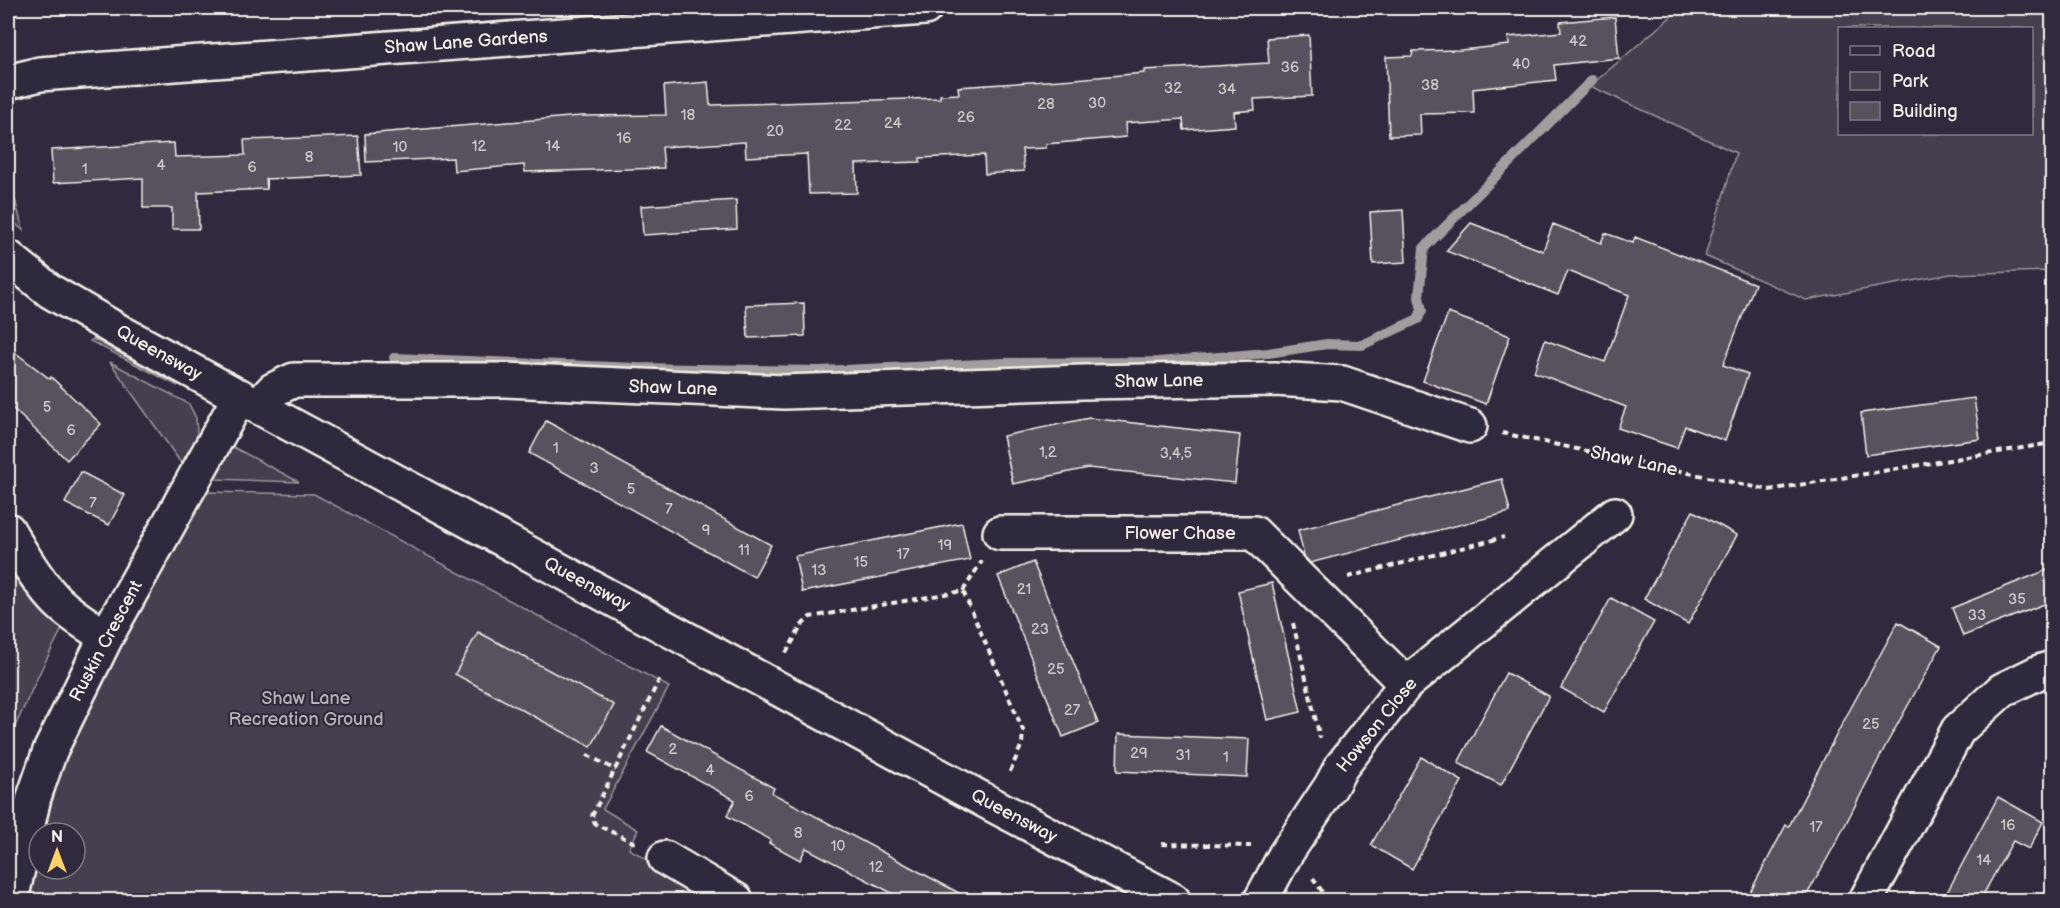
<svg xmlns="http://www.w3.org/2000/svg" width="2060" height="908" font-family="'Balsamiq Sans',sans-serif">
<style>
.green{fill:#454050;stroke:#9c989c;stroke-width:1.5;fill-rule:evenodd}
.lines{fill:none;stroke-linecap:round;stroke-linejoin:round}
.stream{stroke:#a19ea0;stroke-width:10}
.building{fill:#56525f;stroke:#f4f1e8;stroke-width:1.5}
.minor-casing{stroke:#f4f1e8;stroke-width:38}
.path{stroke:#f4f1e8;stroke-width:4;stroke-dasharray:6 4.5;stroke-linecap:butt}
.minor{stroke:#2f2a3d;stroke-width:33}
.labels{text-anchor:middle;dominant-baseline:central;stroke-width:4.5;stroke-linejoin:round;paint-order:stroke}
.number-label{font-size:15px;fill:#ccc9c6}
.street-label{font-size:18px;fill:#f4f1e8;stroke:#2f2a3d}
.park-label{font-size:18px;fill:#b7b3b3;stroke:#2f2a3d}
</style>
<rect width="100%" height="100%" fill="#2f2a3d"/>
<filter id="ink" filterUnits="userSpaceOnUse"><feTurbulence type="fractalNoise" baseFrequency=".0167" numOctaves="2"/><feDisplacementMap in="SourceGraphic" scale="12" xChannelSelector="R" yChannelSelector="G"/><feConvolveMatrix kernelMatrix="1 2 1 2 8 2 1 2 1" color-interpolation-filters="sRGB"/></filter>
<g filter="url(#ink)">
<g class="green">
<path d="M1681 8H2052V271L1951 274 1806 300 1705 256 1736 153 1590 86ZM2032 28V134H1840V28Z"/>
<path d="M8 172 23 230 8 218Z"/>
<path d="M93 339 175 383 178 386 90 341Z"/>
<path d="M110 362 189 404 196 418 197 434 196 443 185 464 181 463Z"/>
<path d="M233 447 299 482 215 479 210 476 225 454Z"/>
<path d="M204 492 314 494 669 687 603 809 638 830 629 849 694 886 710 900H27L39 850V869H75V833H43L69 743 108 665Z"/>
<path d="M8 551 29 594 43 612 64 625 40 672 8 742Z"/>
</g>
<g class="lines">
<path class="stream" d="M394 358 637 368 820 371 1005 363 1158 362 1268 353 1327 344 1362 345 1418 319 1422 310 1419 297 1424 248 1592 80"/>
</g>
<g class="building">
<path d="M1615 17 1619 58 1554 65 1556 80 1473 89 1474 113 1420 114 1421 135 1389 136 1386 57 1412 56 1413 51 1461 50 1509 45 1508 37 1561 32 1560 22Z"/>
<path d="M1309 35 1312 96 1254 99 1255 110 1234 112 1235 126 1184 130 1183 119 1125 123 1126 137 1046 144V148L1022 149 1024 171 985 174 984 155 920 158V162L856 164 857 193 809 194 807 154 746 157 745 142 662 147 664 168 525 172 524 165 454 171 453 158 366 162 365 134 581 116 666 115 664 86 708 82 710 105 940 98V95L959 94 958 87 1075 79 1144 73V70L1269 63 1267 38Z"/>
<path d="M358 136 361 175 266 179 267 189 198 192 199 229H172V208H143V178L53 183 51 150 174 143 175 157 245 155 244 140Z"/>
<path d="M736 200 737 229 643 235 641 206Z"/>
<path d="M1403 210 1406 262 1373 264 1370 212Z"/>
<path d="M1471 223 1543 251 1553 224 1601 243 1605 233 1633 243 1635 237 1755 284 1723 365 1748 374 1725 441 1685 426 1677 448 1618 428 1626 407 1534 372 1545 340 1605 362 1629 295 1568 271 1558 295 1446 251Z"/>
<path d="M804 303 805 336 748 338 746 305Z"/>
<path d="M1448 313 1510 336 1486 404 1423 381Z"/>
<path d="M8 347 50 379 51 377 101 424 67 460 8 404Z"/>
<path d="M1974 398 1980 439 1866 455 1861 413Z"/>
<path d="M1089 418 1240 435 1235 483 1088 468 1013 484 1003 436Z"/>
<path d="M546 421 771 545 754 577 529 453Z"/>
<path d="M81 472 125 495 109 525 65 503Z"/>
<path d="M1502 479 1510 512 1310 563 1304 556 1298 530Z"/>
<path d="M1693 511 1737 535 1688 624 1644 599Z"/>
<path d="M962 523 970 560 802 592 795 556Z"/>
<path d="M1033 562 1098 723 1063 737 998 576Z"/>
<path d="M2052 568V601L1963 636 1952 608Z"/>
<path d="M1272 583 1301 712 1267 720 1238 591Z"/>
<path d="M1611 598 1654 622 1604 712 1561 688Z"/>
<path d="M1898 622 1941 646 1886 745 1838 839 1804 900H1746L1786 825 1789 826 1841 726Z"/>
<path d="M478 632 614 705 591 747 455 674Z"/>
<path d="M1506 673 1549 696 1501 785 1458 763Z"/>
<path d="M661 726 774 788 772 793 972 900H905L806 848 800 860 769 843 771 840 727 816 735 800 647 752Z"/>
<path d="M1118 734 1249 739 1247 777 1117 771Z"/>
<path d="M1421 757 1462 781 1412 869 1371 845Z"/>
<path d="M1998 797 2043 822 2029 849 2013 841 1980 900H1943Z"/>
</g>
<g class="lines">
<defs>
<g id="minor">
<path d="M8 82 40 74 925 8"/>
<path d="M8 257 50 291 122 333 993 805 1173 900"/>
<path d="M258 406 273 390 294 380H505L784 392 1083 382 1275 379 1342 383 1470 426"/>
<path d="M8 530C21 553 35 577 53 597 67 613 88 625 106 637"/>
<path d="M1000 533H1254L1406 684"/>
<path d="M665 858 736 900"/>
<path d="M11 900 34 797 50 751 106 637 240 396"/>
<path d="M1261 900 1285 855 1331 786 1341 767 1406 684 1615 514"/>
<path d="M1866 900 1958 730 2002 690 2039 672 2052 668"/>
</g>
</defs>
<use href="#minor" class="minor-casing"/>
<g class="path">
<path d="M1502 433 1769 490 2052 443"/>
<path d="M1348 577 1504 537"/>
<path d="M963 591 982 561"/>
<path d="M1293 623 1320 738"/>
<path d="M786 653 802 625 810 617 963 591 1023 730 1022 744 1009 774"/>
<path d="M587 755 616 770"/>
<path d="M635 843 595 824 592 816 661 676"/>
<path d="M1162 844 1251 846"/>
<path d="M1313 878 1328 900"/>
</g>
<use href="#minor" class="minor"/>
</g>
</g>
<g class="labels">
<g class="number-label">
<text x="1578" y="41">42</text>
<text x="1521" y="64">40</text>
<text x="1290" y="67">36</text>
<text x="1430" y="85">38</text>
<text x="1173" y="88">32</text>
<text x="1227" y="89">34</text>
<text x="1097" y="103">30</text>
<text x="1046" y="104">28</text>
<text x="688" y="115">18</text>
<text x="966" y="117">26</text>
<text x="893" y="123">24</text>
<text x="843" y="125">22</text>
<text x="775" y="131">20</text>
<text x="624" y="138">16</text>
<text x="479" y="146">12</text>
<text x="553" y="146">14</text>
<text x="400" y="147">10</text>
<text x="309" y="157">8</text>
<text x="161" y="165">4</text>
<text x="252" y="167">6</text>
<text x="85" y="169">1</text>
<text x="47" y="407">5</text>
<text x="71" y="430">6</text>
<text x="556" y="448">1</text>
<text x="1048" y="452">1,2</text>
<text x="1176" y="453">3,4,5</text>
<text x="594" y="468">3</text>
<text x="631" y="489">5</text>
<text x="93" y="503">7</text>
<text x="669" y="509">7</text>
<text x="706" y="530">9</text>
<text x="945" y="545">19</text>
<text x="744" y="550">11</text>
<text x="903" y="554">17</text>
<text x="861" y="562">15</text>
<text x="819" y="570">13</text>
<text x="1024" y="589">21</text>
<text x="2017" y="599">35</text>
<text x="1977" y="615">33</text>
<text x="1040" y="629">23</text>
<text x="1056" y="669">25</text>
<text x="1072" y="710">27</text>
<text x="1871" y="724">25</text>
<text x="673" y="749">2</text>
<text x="1139" y="753">29</text>
<text x="1183" y="755">31</text>
<text x="1226" y="757">1</text>
<text x="710" y="770">4</text>
<text x="749" y="796">6</text>
<text x="2008" y="825">16</text>
<text x="1816" y="827">17</text>
<text x="798" y="833">8</text>
<text x="838" y="846">10</text>
<text x="1984" y="860">14</text>
<text x="876" y="867">12</text>
</g>
<g class="street-label">
<text transform="translate(466 42) rotate(-4)">Shaw Lane Gardens</text>
<text transform="translate(159 353) rotate(29)">Queensway</text>
<text transform="translate(1159 381) rotate(-1)">Shaw Lane</text>
<text transform="translate(673 388) rotate(2)">Shaw Lane</text>
<text transform="translate(1634 461) rotate(12)">Shaw Lane</text>
<text x="1180" y="533">Flower Chase</text>
<text transform="translate(587 584) rotate(28)">Queensway</text>
<text transform="translate(106 641) rotate(-62)">Ruskin Crescent</text>
<text transform="translate(1377 725) rotate(-51)">Howson Close</text>
<text transform="translate(1014 816) rotate(28)">Queensway</text>
</g>
<g class="park-label">
<text x="306" y="698">Shaw Lane<tspan x="306" dy="21">Recreation Ground</tspan></text>
</g>
</g>
<rect width="2060" height="908" fill="none" stroke="#2f2a3d" stroke-width="30"/>
<rect x="15" y="15" width="2030" height="878" fill="none" stroke="#f4f1e8" stroke-width="2" filter="url(#ink)"/>
<rect x="1838" y="27" width="195" height="108" fill="#2f2a3d" stroke="#7e7a81" stroke-width="1.5"/>
<rect x="1850" y="46" width="30" height="9" fill="#2f2a3d" stroke="#7e7a81" stroke-width="1.5"/>
<text x="1892" y="57" font-size="18" fill="#f4f1e8">Road</text>
<rect x="1850" y="72" width="30" height="18" fill="#454050" stroke="#7e7a81" stroke-width="1.5"/>
<text x="1892" y="87" font-size="18" fill="#f4f1e8">Park</text>
<rect x="1850" y="102" width="30" height="18" fill="#56525f" stroke="#7e7a81" stroke-width="1.5"/>
<text x="1892" y="117" font-size="18" fill="#f4f1e8">Building</text>
<g transform="translate(57 851)"><circle r="28" fill="#2f2a3d" stroke="#7e7a81" stroke-width="1.5"/>
<path d="M0-4.5L10 22L0 15L-10 22Z" fill="#ffd166"/>
<text y="-9" font-size="16" font-weight="bold" text-anchor="middle" fill="#f4f1e8">N</text>
</g>
</svg>
